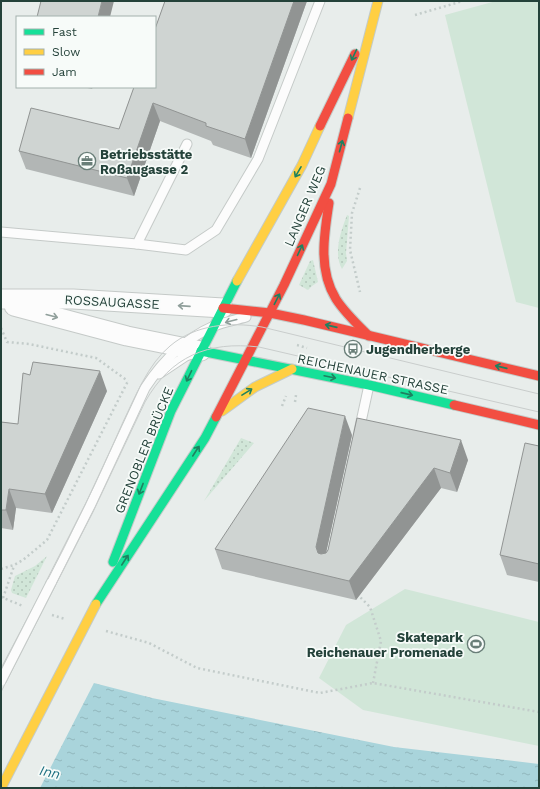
<svg xmlns="http://www.w3.org/2000/svg" width="540" height="789" font-family="'Work Sans',sans-serif">
<style>
.grass{fill:url(#grass-dots)}
.park{fill:#d1e6d8}
.water{fill:url(#water-ripples)}
.pier{fill:#e8edeb}
.lines{fill:none;stroke-linecap:round;stroke-linejoin:round}
.lane-casing{stroke:#c5cac8;stroke-width:11}
.street-casing{stroke:#c5cac8;stroke-width:21}
.fast-casing{stroke:#c3cbc8;stroke-width:11}
.slow-casing{stroke:#c3cbc8;stroke-width:11}
.jam-casing{stroke:#c3cbc8;stroke-width:11}
.path{stroke:#c3ccca;stroke-width:2.5;stroke-dasharray:2 3;stroke-linecap:butt}
.lane{stroke:#fcfcfc;stroke-width:9}
.street{stroke:#fcfcfc;stroke-width:19}
.fast{stroke:#16e098;stroke-width:9}
.slow{stroke:#ffcf43;stroke-width:9}
.jam{stroke:#f24e42;stroke-width:9}
.tram{stroke:#c9cdcc;stroke-width:1}
.lane-bridge-casing{stroke:#c5cac8;stroke-width:11;stroke-linecap:butt}
.slow-bridge-casing{stroke:#c3cbc8;stroke-width:11;stroke-linecap:butt}
.lane-bridge{stroke:#fcfcfc;stroke-width:9}
.slow-bridge{stroke:#ffcf43;stroke-width:9}
.wall{fill:#b2b6b5}
.shaded-wall{fill:#919493}
.building{fill:#cfd4d2;stroke:#919493}
.oneway{stroke:#1e8160}
.oneway2{stroke:#909f9b}
.labels{text-anchor:middle;dominant-baseline:central;stroke-width:3.5;stroke-linejoin:round;paint-order:stroke}
.poi-label{font-size:13px;font-weight:bold;fill:#24423a;stroke:#f7fbf9;text-anchor:start}
.street-label{font-size:13px;fill:#24423a;stroke:#f7fbf9}
.water-label{font-size:14px;font-style:italic;fill:#1c6f80;stroke:#f7fbf9}
</style>
<defs>
<pattern id="grass-dots" width="8" height="8" patternUnits="userSpaceOnUse"><rect width="8" height="8" fill="#d1e6d8"/><path d="M2 2h.1M6 6h.1" fill="none" stroke="#b3c6ba" stroke-width="1.8" stroke-linecap="round"/></pattern>
<pattern id="water-ripples" width="26" height="14" patternUnits="userSpaceOnUse"><rect width="26" height="14" fill="#a9d4db"/><path d="M2 4q2-2 4 0t4 0M15 11q2-2 4 0t4 0" fill="none" stroke="#91b7bd"/></pattern>
</defs>
<rect width="100%" height="100%" fill="#e8edeb"/>
<g class="grass">
<path d="M347 215 349 216 346 253 347 261 342 269C333 253 341 231 347 215Z"/>
<path d="M313 260 318 282 312 286 308 290 299 285 310 261Z"/>
<path d="M241 438 254 443 204 501Z"/>
<path d="M47 556 26 598 12 593 11 590 15 576 35 566Z"/>
</g>
<g class="park">
<path d="M496 1H539V308L516 302 445 15Z"/>
<path d="M405 589 539 622V746L363 710 319 678 346 625Z"/>
</g>
<path class="water" d="M1 659 152 698 394 747 539 764V788H1Z"/>
<path class="pier" d="M1 657 95 681 40 788H1Z"/>
<g class="lines">
<defs>
<g id="lane">
<path d="M1 232 137 244 187 144"/>
<path d="M137 244 186 250 216 230 258 159 320 1"/>
<path d="M159 374 186 356 194 353"/>
<path d="M359 431 369 385"/>
<path d="M51 583 90 506 145 388C162 362 184 339 214 326 224 322 236 320 246 317"/>
</g>
<g id="street">
<path d="M1 299H73L223 308"/>
<path d="M14 306 127 336 201 351"/>
</g>
<g id="fast">
<path d="M201 351 369 385 454 405"/>
<path d="M113 562 171 411 237 281"/>
<path d="M96 604 205 438 216 417"/>
</g>
<g id="slow">
<path d="M348 118 378 1"/>
<path d="M237 281 302 165 320 126"/>
<path d="M222 411 255 387 292 369"/>
</g>
<g id="jam">
<path d="M320 126 355 54"/>
<path d="M329 203C324 235 318 270 336 299 345 313 357 324 369 336"/>
<path d="M223 308 270 313 304 320 539 376"/>
<path d="M454 405 539 425"/>
<path d="M216 417 284 285 331 184 348 118"/>
</g>
</defs>
<use href="#lane" class="lane-casing"/>
<use href="#street" class="street-casing"/>
<use href="#fast" class="fast-casing"/>
<use href="#slow" class="slow-casing"/>
<use href="#jam" class="jam-casing"/>
<g class="path">
<path d="M415 15 463 1"/>
<path d="M360 188 352 213 350 250 360 292"/>
<path d="M1 328 7 342 29 344 96 358 128 381"/>
<path d="M297 345 307 348"/>
<path d="M295 402 296 395"/>
<path d="M282 406 286 396"/>
<path d="M1 569 14 565 23 560 47 540 128 381"/>
<path d="M357 594 370 607 381 641 373 683"/>
<path d="M1 597 23 606"/>
<path d="M3 598 14 566"/>
<path d="M52 615 65 619"/>
<path d="M106 631 149 643 197 668 320 693 373 683 539 712"/>
</g>
<use href="#lane" class="lane"/>
<use href="#street" class="street"/>
<use href="#fast" class="fast"/>
<use href="#slow" class="slow"/>
<use href="#jam" class="jam"/>
<g class="tram">
<path d="M1 668C29 615 58 562 84 507 98 479 110 451 123 422 135 397 148 364 170 346 196 324 230 322 262 327L539 394"/>
<path d="M1 692 93 512 145 402C171 356 208 341 259 347L539 412"/>
</g>
<defs>
<path id="lane-bridge" d="M1 681 51 583"/>
<path id="slow-bridge" d="M1 788 96 604"/>
</defs>
<use href="#lane-bridge" class="lane-bridge-casing"/>
<use href="#slow-bridge" class="slow-bridge-casing"/>
<use href="#lane-bridge" class="lane-bridge"/>
<use href="#slow-bridge" class="slow-bridge"/>
</g>
<g class="wall">
<path d="M165 1H307L251 158 213 145 211 141 160 121 134 196 26 169 19 151 119 129Z"/>
<path d="M83 87H93L92 89Z"/>
<path d="M107 391 52 513 16 508 13 530 1 528V422L18 424Z"/>
<path d="M357 418 468 460 457 492 441 488 356 600 222 569 215 549 352 435 326 552 328 550Z"/>
<path d="M539 446V582L507 575 500 555Z"/>
</g>
<g class="shaded-wall">
<path d="M102 1H114L110 17H98Z"/>
<path d="M294 1H307L251 158 245 139Z"/>
<path d="M153 103 160 121 134 196 127 178Z"/>
<path d="M100 371 107 391 52 513 45 494Z"/>
<path d="M345 416 352 435 323 567 325 572 316 547Z"/>
<path d="M461 440 468 460 457 492 450 473Z"/>
<path d="M434 468 441 488 356 600 349 581Z"/>
<path d="M9 489 16 508 13 530 6 510Z"/>
</g>
<g class="building">
<path d="M41 1H102L98 17H37Z"/>
<path d="M165 1H294L245 139 206 126V123L153 103 127 178 19 151 31 108 119 129 134 87H155V29Z"/>
<path d="M33 362 100 371 45 494 9 489 6 510H1V422L18 424 23 373 30 375Z"/>
<path d="M308 408 345 416 316 547 318 553 321 554 326 553 328 550 357 418 461 440 450 473 434 468 349 581 215 549Z"/>
<path d="M525 443 539 446V564L500 555Z"/>
</g>
<defs><path id="oneway-shaft" d="M-6 0H5M1.5-3L5.5 0L1.5 3" fill="none" stroke-width="1.6" stroke-linecap="round" stroke-linejoin="round"/></defs>
<g class="oneway">
<use href="#oneway-shaft" transform="translate(354 55) rotate(115)"/>
<use href="#oneway-shaft" transform="translate(341 146) rotate(-75)"/>
<use href="#oneway-shaft" transform="translate(298 172) rotate(120)"/>
<use href="#oneway-shaft" transform="translate(300 250) rotate(-65)"/>
<use href="#oneway-shaft" transform="translate(277 299) rotate(-63)"/>
<use href="#oneway-shaft" transform="translate(331 326) rotate(-167)"/>
<use href="#oneway-shaft" transform="translate(501 367) rotate(-167)"/>
<use href="#oneway-shaft" transform="translate(189 376) rotate(116)"/>
<use href="#oneway-shaft" transform="translate(330 377) rotate(12)"/>
<use href="#oneway-shaft" transform="translate(247 392) rotate(-32)"/>
<use href="#oneway-shaft" transform="translate(407 394) rotate(13)"/>
<use href="#oneway-shaft" transform="translate(196 451) rotate(-57)"/>
<use href="#oneway-shaft" transform="translate(141 489) rotate(111)"/>
<use href="#oneway-shaft" transform="translate(125 560) rotate(-57)"/>
</g>
<g class="oneway2">
<use href="#oneway-shaft" transform="translate(184 306) rotate(-176)"/>
<use href="#oneway-shaft" transform="translate(52 316) rotate(15)"/>
<use href="#oneway-shaft" transform="translate(231 321) rotate(165)"/>
</g>
<defs>
<symbol id="office-ring" viewBox="-11 -11 22 22"><circle r="9.5" fill="#f7fbf9" stroke="#697e78" stroke-width="1.5"/><path d="M-6-3h4V-5.5h4V-3h4V5H-6ZM-1-4.5V-3h2v-1.5ZM-6 0V1H6V0Z" fill="#697e78"/></symbol>
<symbol id="bus-ring" viewBox="-11 -11 22 22"><circle r="9.5" fill="#f7fbf9" stroke="#697e78" stroke-width="1.5"/><path d="M-5-6H5V4H4V6H2V4H-2V6H-4V4H-5ZM-3.5-4V0h7V-4ZM-3.5 1.2v1.5H-2V1.2ZM2 1.2v1.5H3.5V1.2Z" fill="#697e78"/></symbol>
<symbol id="stadium-ring" viewBox="-11 -11 22 22"><circle r="9.5" fill="#f7fbf9" stroke="#697e78" stroke-width="1.5"/><path d="M0-5a6.5 5 0 1 0 0 10a6.5 5 0 1 0 0-10ZM-3.5-1.8h7v3.6h-7Z" fill="#697e78"/></symbol>
</defs>
<g fill-rule="evenodd">
<use href="#office-ring" x="77" y="151" width="20" height="20"/>
<use href="#bus-ring" x="343" y="339" width="20" height="20"/>
<use href="#stadium-ring" x="466" y="634" width="20" height="20"/>
</g>
<g class="labels">
<g class="poi-label">
<text x="100" y="154">Betriebsstätte<tspan x="100" dy="15">Roßaugasse 2</tspan></text>
<text x="366" y="349">Jugendherberge</text>
<text x="463" y="637" text-anchor="end">Skatepark<tspan x="463" dy="15">Reichenauer Promenade</tspan></text>
</g>
<g class="street-label">
<text transform="translate(305 206) rotate(-67)">LANGER WEG</text>
<text transform="translate(112 302) rotate(3)">ROSSAUGASSE</text>
<text transform="translate(373 374) rotate(12)">REICHENAUER STRASSE</text>
<text transform="translate(144 450) rotate(-68)">GRENOBLER BRÜCKE</text>
</g>
<g class="water-label">
<text transform="translate(50 772) rotate(13)">Inn</text>
</g>
</g>
<rect width="540" height="789" fill="none" stroke="#24423a" stroke-width="4"/>
<rect x="16" y="16" width="140" height="72" fill="#f7fbf9" stroke="#a3b1ad"/>
<rect x="24" y="29" width="20" height="6" fill="#16e098" stroke="#a3b1ad"/>
<text x="52" y="36" font-size="12" fill="#24423a">Fast</text>
<rect x="24" y="49" width="20" height="6" fill="#ffcf43" stroke="#a3b1ad"/>
<text x="52" y="56" font-size="12" fill="#24423a">Slow</text>
<rect x="24" y="69" width="20" height="6" fill="#f24e42" stroke="#a3b1ad"/>
<text x="52" y="76" font-size="12" fill="#24423a">Jam</text>
</svg>
